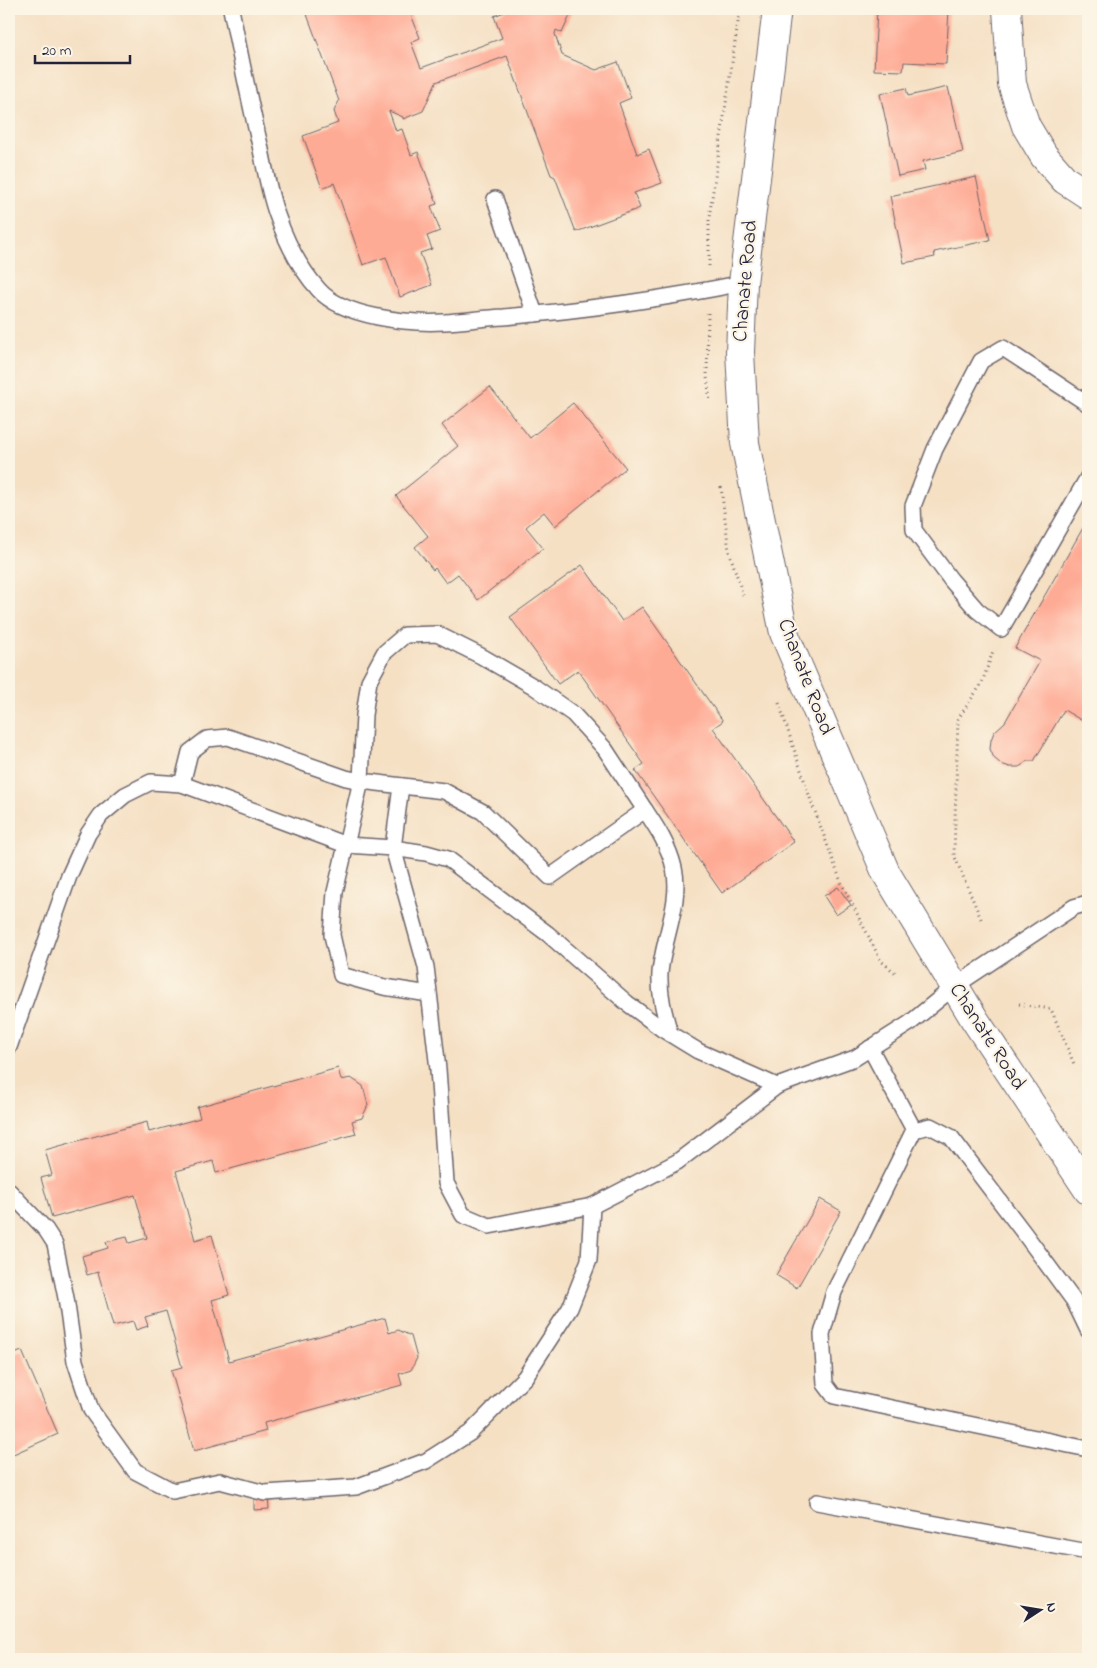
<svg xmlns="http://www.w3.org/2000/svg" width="1097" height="1668" font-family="'Indie Flower',sans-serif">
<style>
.building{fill:#feab95}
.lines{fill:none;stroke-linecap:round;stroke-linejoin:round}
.service-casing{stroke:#6c646b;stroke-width:18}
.minor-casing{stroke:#6c646b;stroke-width:30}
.tertiary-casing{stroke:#6c646b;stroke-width:30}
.path{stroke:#6c646b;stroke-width:3;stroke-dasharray:1 4;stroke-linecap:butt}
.service{stroke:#fff;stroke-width:15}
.minor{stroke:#fff;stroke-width:28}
.tertiary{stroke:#fff;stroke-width:28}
.labels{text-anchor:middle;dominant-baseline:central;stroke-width:4.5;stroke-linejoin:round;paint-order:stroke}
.street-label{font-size:21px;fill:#22223b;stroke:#fcf5e5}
</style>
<rect width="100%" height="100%" fill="#fcf5e5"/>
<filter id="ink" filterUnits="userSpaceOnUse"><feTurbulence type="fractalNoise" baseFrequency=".02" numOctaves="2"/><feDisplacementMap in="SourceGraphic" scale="10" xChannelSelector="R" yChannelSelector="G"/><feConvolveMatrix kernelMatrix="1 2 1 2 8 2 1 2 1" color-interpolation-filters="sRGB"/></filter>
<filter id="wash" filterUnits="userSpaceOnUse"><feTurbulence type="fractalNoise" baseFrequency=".0096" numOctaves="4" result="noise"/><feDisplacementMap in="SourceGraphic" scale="20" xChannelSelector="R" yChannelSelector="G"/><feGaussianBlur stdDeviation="1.12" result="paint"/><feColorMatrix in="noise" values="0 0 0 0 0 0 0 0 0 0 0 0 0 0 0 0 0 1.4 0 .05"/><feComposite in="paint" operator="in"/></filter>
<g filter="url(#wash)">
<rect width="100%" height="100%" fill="#f5e0c4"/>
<g id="blocks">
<g class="building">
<path d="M305 9H409L420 38 411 42 421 68 502 38 494 16 507 11 508 9H573L562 33 556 30 555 34 562 55 596 70 618 62 631 98 619 103 637 154 649 149 662 183 634 193 640 208 576 232 555 177 551 175 507 56 436 82 423 111 403 119V117L389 111 396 131 402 129 411 155 418 152 437 204 431 206 440 231 427 236 432 249 420 253 432 285 400 297 386 257 363 265 334 183 322 188 303 136 338 123 334 111 339 101Z"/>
<path d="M877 9H949L946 64 904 62 903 71 874 70Z"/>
<path d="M1088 44V60L1084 59Z"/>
<path d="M948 87 963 152 923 161 925 170 898 176 880 94 906 88 908 96Z"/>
<path d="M976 177 990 240 934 252 935 257 904 263 890 196Z"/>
<path d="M490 387 530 438 573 403 626 468 555 526 544 512 526 527 543 548 478 600 458 574 446 583 435 568 433 570 415 547 428 536 396 496 458 446 442 425Z"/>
<path d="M1088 519V719L1086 723 1064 710 1034 761H1028L1019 767H1010L1001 764 994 758 990 749 991 740 994 732 1005 722 1040 661 1015 648Z"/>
<path d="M582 565 622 621 642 607 723 721 713 728 794 842 722 893 635 770 644 764 578 670 558 684 510 617Z"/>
<path d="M838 887 851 905 836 915 824 896Z"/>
<path d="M338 1068 341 1080 351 1078 363 1086 368 1105 362 1118 352 1121 356 1134 216 1173 213 1161 176 1171 195 1240 212 1235 229 1295 212 1300 229 1361 385 1318 389 1333 398 1330 411 1336 417 1358 411 1370 399 1374 402 1385 264 1423 266 1431 194 1451 171 1370 182 1367 166 1311 145 1317 148 1326 136 1330 133 1321 113 1326 98 1272 87 1275 82 1256 108 1248 106 1242 127 1237 129 1243 147 1238 135 1195 52 1218 41 1178 52 1175 45 1150 147 1122 149 1132 200 1118 197 1107Z"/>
<path d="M820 1199 841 1211 797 1288 776 1275Z"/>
<path d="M22 1351 58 1434 9 1456V1356Z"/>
<path d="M254 1496H268L269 1509 254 1510Z"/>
</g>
</g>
</g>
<g filter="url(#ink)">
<use href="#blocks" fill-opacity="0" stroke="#6c646b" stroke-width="1"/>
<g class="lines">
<defs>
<g id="service">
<path d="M231 9C240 54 249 100 260 145 265 168 269 193 277 215 286 241 300 269 319 290 343 317 409 324 444 322 464 321 484 318 504 317 584 310 664 299 743 283"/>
<path d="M495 199 535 314"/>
<path d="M1088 404 1003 348 981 361 935 449 913 506 914 530 951 580 977 610 1001 629 1088 477"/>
<path d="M182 784 190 752 207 739 228 737 346 778 361 781 444 791 483 812 550 877 645 810 605 749 573 714 533 686 481 656 437 634 405 635 384 653 369 681 364 715 361 781 335 892 332 935 341 975 384 987 429 994"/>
<path d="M645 810C657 828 669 846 674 868 682 901 663 939 660 973 659 994 664 1013 670 1033"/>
<path d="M9 1047 69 876 88 834 101 815 125 795 151 782 182 784 346 845 393 848 426 853 448 859 548 934 627 1003 662 1029 698 1051 777 1086 677 1162 592 1206 489 1226 463 1215 446 1183 438 1069 426 967 393 848 401 786"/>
<path d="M870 1048 914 1130"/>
<path d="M777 1086 855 1058 910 1023 955 986 1074 907 1088 903"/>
<path d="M9 1191 46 1230 55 1244 66 1298 75 1361 91 1410 135 1471 173 1491 220 1481 265 1493 356 1487 426 1461 470 1433 525 1377 570 1308 589 1260 592 1206"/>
<path d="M1088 1330 1074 1301 1024 1233 951 1137 930 1126 914 1130 834 1292 822 1334 825 1384 834 1396 1088 1449"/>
<path d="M817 1502 1088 1552"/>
</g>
<path id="minor" d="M1007 9 1012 84 1026 126 1044 156 1065 180 1088 195"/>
<path id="tertiary" d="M777 9 743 283 740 352 745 443 784 633 886 873 975 1020 1088 1190"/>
</defs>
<use href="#service" class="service-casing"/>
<use href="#minor" class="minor-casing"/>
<use href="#tertiary" class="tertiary-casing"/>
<g class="path">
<path d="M709 266V218L740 9"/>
<path d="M708 313 707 377 710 401"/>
<path d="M721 487 729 551 743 595"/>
<path d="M779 703 810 798 841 882 881 961 898 975"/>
<path d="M981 919 954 855 958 719 982 683 993 651"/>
<path d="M1019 1004 1051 1009 1074 1064"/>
</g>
<use href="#service" class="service"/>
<use href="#minor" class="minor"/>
<use href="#tertiary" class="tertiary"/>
</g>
</g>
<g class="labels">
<g class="street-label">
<text transform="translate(746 281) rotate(-85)">Chanate Road</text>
<text transform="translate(805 677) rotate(69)">Chanate Road</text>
<text transform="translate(987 1037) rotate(57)">Chanate Road</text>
</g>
</g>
<rect width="1097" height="1668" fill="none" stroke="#fcf5e5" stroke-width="30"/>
<g transform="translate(1040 1610) rotate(78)" stroke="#fcf5e5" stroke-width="4" paint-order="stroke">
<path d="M0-4L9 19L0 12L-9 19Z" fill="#22223b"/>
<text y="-8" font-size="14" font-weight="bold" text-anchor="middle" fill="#22223b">N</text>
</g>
<path d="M35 55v8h95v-8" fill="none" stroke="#22223b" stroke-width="2.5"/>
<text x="42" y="55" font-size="15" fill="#22223b" stroke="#fcf5e5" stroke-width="4" paint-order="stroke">20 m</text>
</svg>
